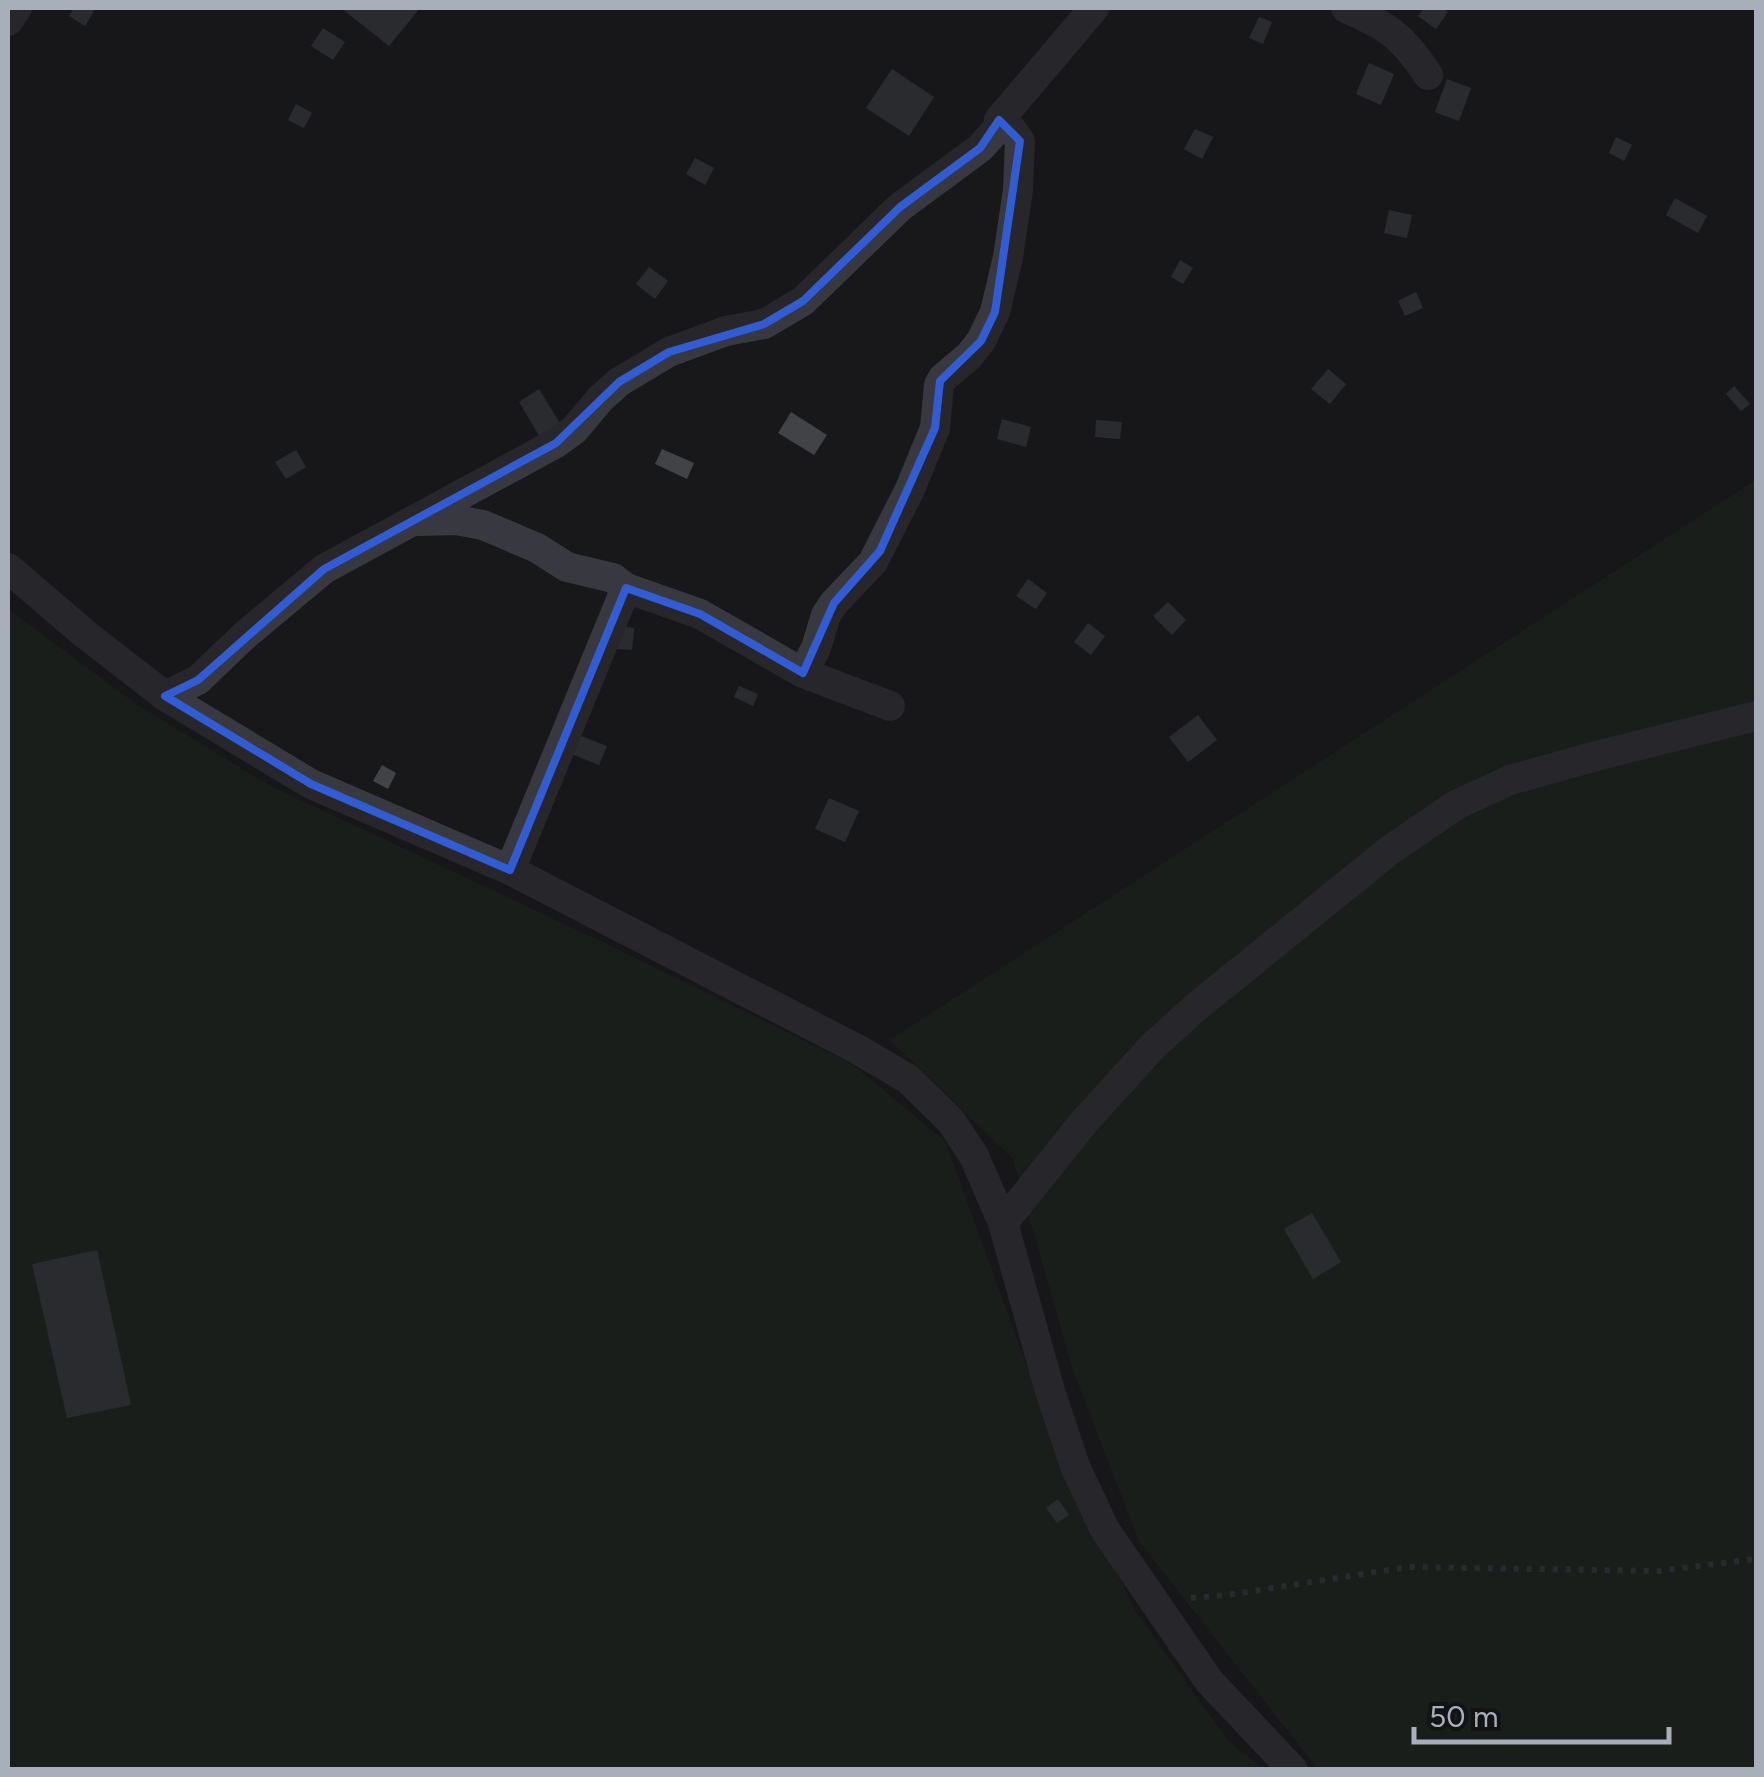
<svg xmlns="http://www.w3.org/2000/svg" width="1764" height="1777" font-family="Figtree,sans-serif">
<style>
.green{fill:#1d261e}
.building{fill:#424347}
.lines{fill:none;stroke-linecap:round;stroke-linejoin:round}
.path{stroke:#3e4047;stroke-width:6;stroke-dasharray:5 8;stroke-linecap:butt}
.minor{stroke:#383940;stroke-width:30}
.marked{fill:none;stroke:#325cd4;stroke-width:8;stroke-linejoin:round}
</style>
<rect width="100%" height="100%" fill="#18181a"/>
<g class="green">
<path d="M1756 480V1769H1318L1139 1541 1072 1367 1013 1159 890 1040Z"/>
<path d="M8 609 136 704 268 785 596 939 850 1063 945 1141 1058 1453 1136 1612 1228 1741 1264 1769H8Z"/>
</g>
<g class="building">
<path d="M74 8H88L94 11 85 26 69 16Z"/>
<path d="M341 8H420L389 46Z"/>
<path d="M1424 8H1442L1448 12 1436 29 1418 16Z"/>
<path d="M1259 17 1272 22 1263 44 1249 38Z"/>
<path d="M323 28 345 42 333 60 311 46Z"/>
<path d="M1369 63 1394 74 1381 105 1356 94Z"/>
<path d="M892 69 934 97 909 136 866 108Z"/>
<path d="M1447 79 1471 88 1459 121 1435 112Z"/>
<path d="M296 104 312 113 304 128 288 120Z"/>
<path d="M1195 129 1213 137 1202 159 1184 149Z"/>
<path d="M1616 137 1632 145 1624 161 1609 153Z"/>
<path d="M695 158 714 168 705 185 686 174Z"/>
<path d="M1675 198 1707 216 1698 233 1666 215Z"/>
<path d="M1389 210 1412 215 1407 238 1384 233Z"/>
<path d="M1180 260 1193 268 1183 284 1171 277Z"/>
<path d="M649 267 668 281 655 299 636 284Z"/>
<path d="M1416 292 1423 308 1405 316 1398 301Z"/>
<path d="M1328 369 1346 384 1330 404 1311 389Z"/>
<path d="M1734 386 1750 404 1741 411 1726 394Z"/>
<path d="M539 389 561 425 540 437 519 402Z"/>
<path d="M791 412 827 435 814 455 778 433Z"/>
<path d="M1002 419 1031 427 1026 447 997 439Z"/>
<path d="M1096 420 1122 422 1120 439 1095 437Z"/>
<path d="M662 449 694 463 687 479 655 464Z"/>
<path d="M296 450 306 467 286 479 275 462Z"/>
<path d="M1028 579 1047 593 1036 609 1016 596Z"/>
<path d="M1168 602 1186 620 1172 635 1153 616Z"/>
<path d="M1088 623 1105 636 1091 655 1074 642Z"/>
<path d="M620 626 634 628 632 650 617 649Z"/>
<path d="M739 686 758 694 753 706 734 697Z"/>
<path d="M1198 715 1217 740 1188 762 1169 737Z"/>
<path d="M576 734 607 746 599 765 569 753Z"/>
<path d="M382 765 396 773 388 789 373 781Z"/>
<path d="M829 798 859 811 845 842 815 829Z"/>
<path d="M1312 1213 1341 1262 1313 1279 1284 1229Z"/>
<path d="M97 1250 131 1405 67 1418 32 1264Z"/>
<path d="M1058 1499 1069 1515 1057 1523 1046 1508Z"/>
</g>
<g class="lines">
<path class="path" d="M1191 1598 1227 1595 1409 1567 1658 1571 1756 1559"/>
<g class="minor">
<path d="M1346 8C1387 26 1403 36 1428 75"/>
<path d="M8 21 17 8"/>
<path d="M419 521 456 520 483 525 537 548 567 567 613 578 626 588 510 870"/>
<path d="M8 568 85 634 165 696 311 784 510 870 857 1049 908 1079 951 1121 974 1156 1003 1223 1050 1391 1075 1466 1105 1530 1209 1681 1293 1770"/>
<path d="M626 588 700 614 803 673 816 648 826 615 834 603 873 562 910 489 935 428 939 385 943 378 969 356 981 341 995 312 1008 257 1018 190 1020 141 1012 130 999 120"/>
<path d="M803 673 890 706"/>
<path d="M165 696 198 680 245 635 324 569 556 443 574 430 600 399 619 382 669 352 726 331 764 324 803 301 900 207 980 148 997 129 999 120 1094 8"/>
<path d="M1003 1223 1084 1122 1152 1047 1195 1008 1390 850 1456 805 1510 780 1600 755 1756 716"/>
</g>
</g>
<path d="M0 0H1764V1777H0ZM999 120 1020 141 995 312 981 341 940 381 935 428 880 551 834 603 803 673 700 614 626 588 510 870 311 784 165 696 198 680 324 569 556 443 619 382 669 352 764 324 803 301 900 207 980 148Z" fill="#18181a" fill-opacity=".55" fill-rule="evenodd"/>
<path class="marked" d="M999 120 1020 141 995 312 981 341 940 381 935 428 880 551 834 603 803 673 700 614 626 588 510 870 311 784 165 696 198 680 324 569 556 443 619 382 669 352 764 324 803 301 900 207 980 148Z"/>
<rect width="1764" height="1777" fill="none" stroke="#a9aebb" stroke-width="20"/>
<path d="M1414 1727v15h255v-15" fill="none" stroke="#a9aebb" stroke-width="5"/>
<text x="1429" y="1727" font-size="30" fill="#a9aebb" stroke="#131315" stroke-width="8" paint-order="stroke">50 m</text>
</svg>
